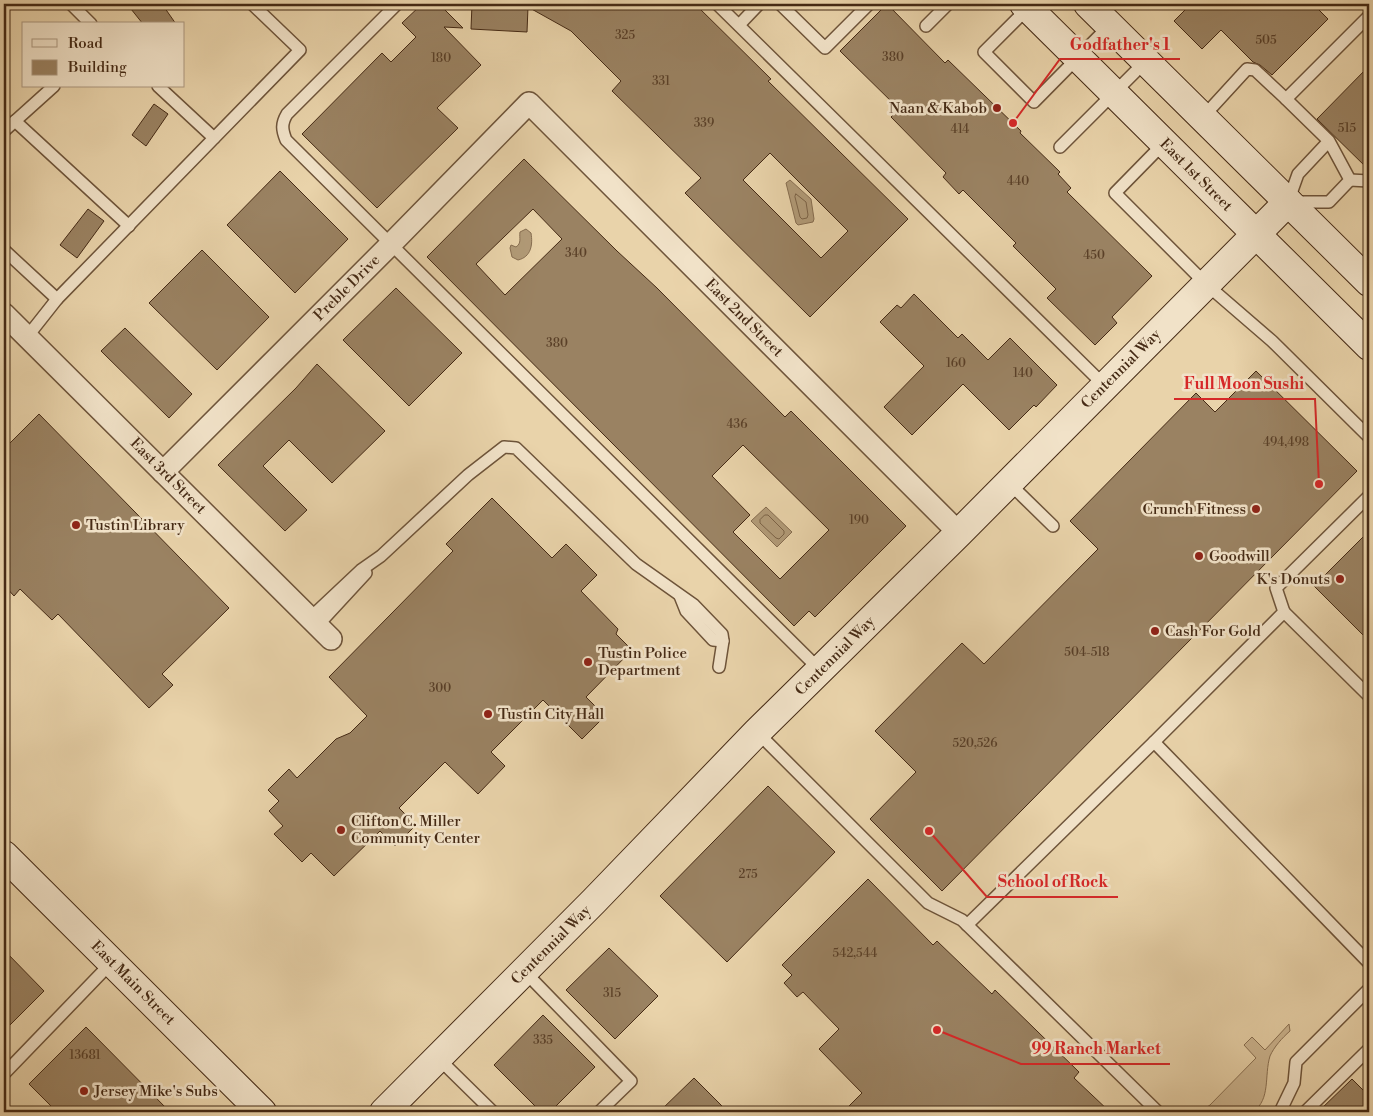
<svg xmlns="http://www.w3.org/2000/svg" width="1373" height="1116" font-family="'Libre Bodoni',serif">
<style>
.green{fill:#cdb691;stroke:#897053}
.water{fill:#b19a77;stroke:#866d50}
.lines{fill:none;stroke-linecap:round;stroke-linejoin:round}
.shore{stroke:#7b6246;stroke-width:1}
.building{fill:#9a8262;stroke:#452a15;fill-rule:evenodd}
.lane-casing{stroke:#6e543a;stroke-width:14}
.street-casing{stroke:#6e543a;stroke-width:24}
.secondary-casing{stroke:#452a15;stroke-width:30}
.lane{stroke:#f1e2c8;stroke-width:11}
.street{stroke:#f1e2c8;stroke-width:21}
.secondary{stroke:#f1e2c8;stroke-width:28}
.poi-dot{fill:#8f2418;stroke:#f1e2c8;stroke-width:2}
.labels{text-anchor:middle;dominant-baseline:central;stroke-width:5;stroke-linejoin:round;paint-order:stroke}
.number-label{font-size:12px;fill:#5a4028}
.poi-label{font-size:15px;fill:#452a15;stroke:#f1e2c8;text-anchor:start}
.street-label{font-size:15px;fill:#452a15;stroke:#f1e2c8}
.leader{fill:none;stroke:#d62828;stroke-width:2}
.callout-dot{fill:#d62828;stroke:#f1e2c8;stroke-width:2}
.callout-label{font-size:16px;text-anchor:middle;font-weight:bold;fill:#d62828;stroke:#f1e2c8;stroke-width:5;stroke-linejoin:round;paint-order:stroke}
</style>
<rect width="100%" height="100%" fill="#e9d3aa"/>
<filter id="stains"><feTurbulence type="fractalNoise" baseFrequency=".004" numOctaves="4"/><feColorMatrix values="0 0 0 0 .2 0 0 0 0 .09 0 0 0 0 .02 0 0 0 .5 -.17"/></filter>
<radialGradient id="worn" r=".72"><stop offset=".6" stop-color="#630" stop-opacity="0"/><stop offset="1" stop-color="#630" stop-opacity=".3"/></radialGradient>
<path class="green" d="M1289 1024 1290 1031C1282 1038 1274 1047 1270 1056 1264 1076 1271 1099 1253 1112H1200L1210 1105 1256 1058 1244 1045 1252 1037 1265 1050Z"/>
<g class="water">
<path d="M790 180 811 199 814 219 813 222 798 225 796 223 786 183Z"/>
<path d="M526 229 531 233C533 245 531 257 518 260L512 257 510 248 511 245 516 247C522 243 519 238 520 232Z"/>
<path d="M766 507 792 532 777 547 751 521Z"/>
</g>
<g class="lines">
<g class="shore">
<path d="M796 194 806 202 808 215 807 218 802 219 800 217 795 197Z"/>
<path d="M765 515H768L784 531V534L779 539 776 538 760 523V520Z"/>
</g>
</g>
<g class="building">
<path d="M127 4H162L176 24H143Z"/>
<path d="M422 4H439L463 28 444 27 481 65 437 108 458 128 377 208 302 134 382 53 391 62 416 37 402 23Z"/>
<path d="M472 4H695L771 79 768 81 908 219 810 317 685 193 701 178 612 91 621 81 571 31 528 7 527 32 471 29ZM770 153 848 231 821 258 743 180Z"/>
<path d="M887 4 945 63 948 60 1021 131 1020 133 1060 172 1058 174 1071 188 1067 192 1152 276 1112 317 1117 323 1095 345 1047 298 1056 289 1013 246 1016 243 963 190 959 194 943 177 946 173 891 117 899 109 840 51Z"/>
<path d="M1191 4H1313L1328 19 1272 75 1260 65 1253 62 1221 30 1202 49 1174 21Z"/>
<path d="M1369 66V170L1317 119Z"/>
<path d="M154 104 168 114 146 146 132 135Z"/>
<path d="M524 159 617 251 657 288 785 417 791 411 906 526 815 617 809 611 794 626 427 257ZM533 209 562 239 505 295 476 264ZM743 445 829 530 780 579 733 532 750 515 712 476Z"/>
<path d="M280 171 348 239 295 293 227 225Z"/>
<path d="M88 209 104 221 77 258 60 245Z"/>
<path d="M202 250 269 317 217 370 149 303Z"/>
<path d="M396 288 462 353 409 406 343 340Z"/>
<path d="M914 294 958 338 962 334 988 360 1010 338 1057 385 1036 407 1034 405 1009 430 963 384 912 435 884 407 924 366 880 322 897 305 901 308Z"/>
<path d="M125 328 192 394 169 418 101 351Z"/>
<path d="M317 364 385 431 332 483 289 440 263 466 307 510 285 531 218 465 296 388Z"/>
<path d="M1256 371 1357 471 942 891 870 819 916 772 875 731 962 643 984 664 1098 549 1070 521 1196 393 1215 412Z"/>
<path d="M39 414 229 608 162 674 173 685 149 708 58 614 52 620 20 589 14 596 4 585V449Z"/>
<path d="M492 498 552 558 566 544 597 575 581 591 618 629 616 634 632 650 586 697 605 716 582 739 543 700 491 752 505 766 478 794 445 762 399 808 416 825 395 846 380 831 334 876 311 853 302 862 274 834 283 826 269 811 279 801 268 790 289 769 297 778 336 739 350 733 367 716 329 677 453 551 446 544Z"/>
<path d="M1369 531V641L1314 586Z"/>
<path d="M768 786 835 852 727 962 660 896Z"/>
<path d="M868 879 933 945 937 941 992 994 995 990 1079 1072 1074 1078 1110 1112H843L862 1093 819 1049 839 1029 803 992 797 997 784 983 792 975 782 965Z"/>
<path d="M609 948 658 996 615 1039 566 990Z"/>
<path d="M4 950 44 991 4 1031Z"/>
<path d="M543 1015 595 1067 550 1112H541L494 1065Z"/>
<path d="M86 1027 170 1112H57L29 1084Z"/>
<path d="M694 1078 728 1112H659Z"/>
<path d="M1352 1079 1369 1096V1112H1318Z"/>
</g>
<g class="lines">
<defs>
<g id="lane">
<path d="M71 4 91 24"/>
<path d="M397 4 287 114C281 124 282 130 286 140L820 670"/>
<path d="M717 4 1105 386"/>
<path d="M780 4 825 48 869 4"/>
<path d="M1028 8 984 52 1034 102 1109 26"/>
<path d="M739 25 759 4"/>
<path d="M926 26 948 4"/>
<path d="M158 86 214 138"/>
<path d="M1203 117 1247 69 1255 70 1286 99"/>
<path d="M15 121 129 226"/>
<path d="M4 131 54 86"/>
<path d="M1329 141 1298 174 1288 202H1329L1350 180 1329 141 1286 99 1369 16"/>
<path d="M1164 143 1115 193 1206 284 1272 341 1369 437"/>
<path d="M1060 147 1146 61"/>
<path d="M1350 180 1369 181"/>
<path d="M4 250 57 299 300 50 252 4"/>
<path d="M27 337 57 299"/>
<path d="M1009 483 1053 526"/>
<path d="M680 596 686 611 713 640 723 641"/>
<path d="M1284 612 1369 696"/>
<path d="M310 618 361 570 381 556 468 475 504 447 516 448 636 564 694 605 722 634 723 641 719 667"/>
<path d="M318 625 366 573"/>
<path d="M757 732 928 903 962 920 1158 1112"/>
<path d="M1154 742 1369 963"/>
<path d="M967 925 1154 742 1284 612 1276 588 1369 496"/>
<path d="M524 971 631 1081 599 1112"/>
<path d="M438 1058 493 1112"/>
<path d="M4 1074 112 962"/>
<path d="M1280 1112 1294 1083 1296 1062 1369 989"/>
<path d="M1305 1112 1369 1049"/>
</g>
<g id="street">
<path d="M4 314 331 639"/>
<path d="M163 472 391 244 529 103 959 533"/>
</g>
<g id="secondary">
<path d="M1024 4 1369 346"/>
<path d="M1088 4 1369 282"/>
<path d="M4 855 262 1112"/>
<path d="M384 1112 594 901 757 732 959 533 1288 202"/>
</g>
</defs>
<use href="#lane" class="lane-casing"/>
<use href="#street" class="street-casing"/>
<use href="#secondary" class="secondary-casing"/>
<use href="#lane" class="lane"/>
<use href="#street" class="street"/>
<use href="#secondary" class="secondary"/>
</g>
<g class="poi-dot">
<circle cx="997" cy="108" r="5"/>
<circle cx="1256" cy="509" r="5"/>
<circle cx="76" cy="525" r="5"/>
<circle cx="1199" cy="556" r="5"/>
<circle cx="1340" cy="579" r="5"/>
<circle cx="1155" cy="631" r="5"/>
<circle cx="588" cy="662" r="5"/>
<circle cx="488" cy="714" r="5"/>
<circle cx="341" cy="830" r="5"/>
<circle cx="84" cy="1091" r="5"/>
</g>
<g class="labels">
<g class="number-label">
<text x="625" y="35">325</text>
<text x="1266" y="40">505</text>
<text x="893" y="57">380</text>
<text x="441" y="58">180</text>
<text x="661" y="81">331</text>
<text x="704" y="123">339</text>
<text x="1347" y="128">515</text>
<text x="960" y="129">414</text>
<text x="1018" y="181">440</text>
<text x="576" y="253">340</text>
<text x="1094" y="255">450</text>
<text x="557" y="343">380</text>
<text x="956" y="363">160</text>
<text x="1023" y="373">140</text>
<text x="737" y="424">436</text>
<text x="1286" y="442">494,498</text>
<text x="859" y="520">190</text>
<text x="1087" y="652">504-518</text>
<text x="440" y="688">300</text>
<text x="975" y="743">520,526</text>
<text x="748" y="874">275</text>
<text x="855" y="953">542,544</text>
<text x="612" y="993">315</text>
<text x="543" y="1040">335</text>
<text x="85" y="1055">13681</text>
</g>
<g class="poi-label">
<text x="987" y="108" text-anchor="end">Naan &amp; Kabob</text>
<text x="1246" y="509" text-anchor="end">Crunch Fitness</text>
<text x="86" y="525">Tustin Library</text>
<text x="1209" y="556">Goodwill</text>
<text x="1330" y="579" text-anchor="end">K's Donuts</text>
<text x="1165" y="631">Cash For Gold</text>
<text x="598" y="653">Tustin Police<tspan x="598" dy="17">Department</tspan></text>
<text x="498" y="714">Tustin City Hall</text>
<text x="351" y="821">Clifton C. Miller<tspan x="351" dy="17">Community Center</tspan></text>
<text x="94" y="1091">Jersey Mike's Subs</text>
</g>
<g class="street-label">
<text transform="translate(1196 175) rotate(45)">East 1st Street</text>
<text transform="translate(347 288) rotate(-45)">Preble Drive</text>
<text transform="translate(744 318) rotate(45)">East 2nd Street</text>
<text transform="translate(1121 369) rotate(-45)">Centennial Way</text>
<text transform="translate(168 476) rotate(45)">East 3rd Street</text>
<text transform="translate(835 656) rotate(-45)">Centennial Way</text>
<text transform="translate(551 945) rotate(-45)">Centennial Way</text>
<text transform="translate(133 983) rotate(45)">East Main Street</text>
</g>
</g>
<path class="leader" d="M1013 123L1060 59H1180M1319 484L1315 399H1174M929 831L987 897H1118M937 1030L1021 1064H1170"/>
<g class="callout-dot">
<circle cx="1013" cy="123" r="5"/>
<circle cx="1319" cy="484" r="5"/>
<circle cx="929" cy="831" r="5"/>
<circle cx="937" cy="1030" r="5"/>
</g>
<g class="callout-label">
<text x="1120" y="50">Godfather's 1</text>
<text x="1244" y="389">Full Moon Sushi</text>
<text x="1053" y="887">School of Rock</text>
<text x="1096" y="1054">99 Ranch Market</text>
</g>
<rect width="1373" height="1116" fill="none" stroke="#e9d3aa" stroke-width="20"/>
<rect x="5" y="5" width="1363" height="1106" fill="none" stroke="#452a15" stroke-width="2.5"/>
<rect x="10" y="10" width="1353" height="1096" fill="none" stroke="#452a15"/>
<rect x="22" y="22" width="162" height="65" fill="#f1e2c8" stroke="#ac9880"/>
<rect x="32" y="39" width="25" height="8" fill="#f1e2c8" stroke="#ac9880"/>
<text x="68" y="48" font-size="15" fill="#452a15">Road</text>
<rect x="32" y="60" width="25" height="15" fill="#9a8262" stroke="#ac9880"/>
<text x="68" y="72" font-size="15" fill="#452a15">Building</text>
<rect width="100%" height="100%" filter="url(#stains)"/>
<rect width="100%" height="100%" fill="url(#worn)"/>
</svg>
